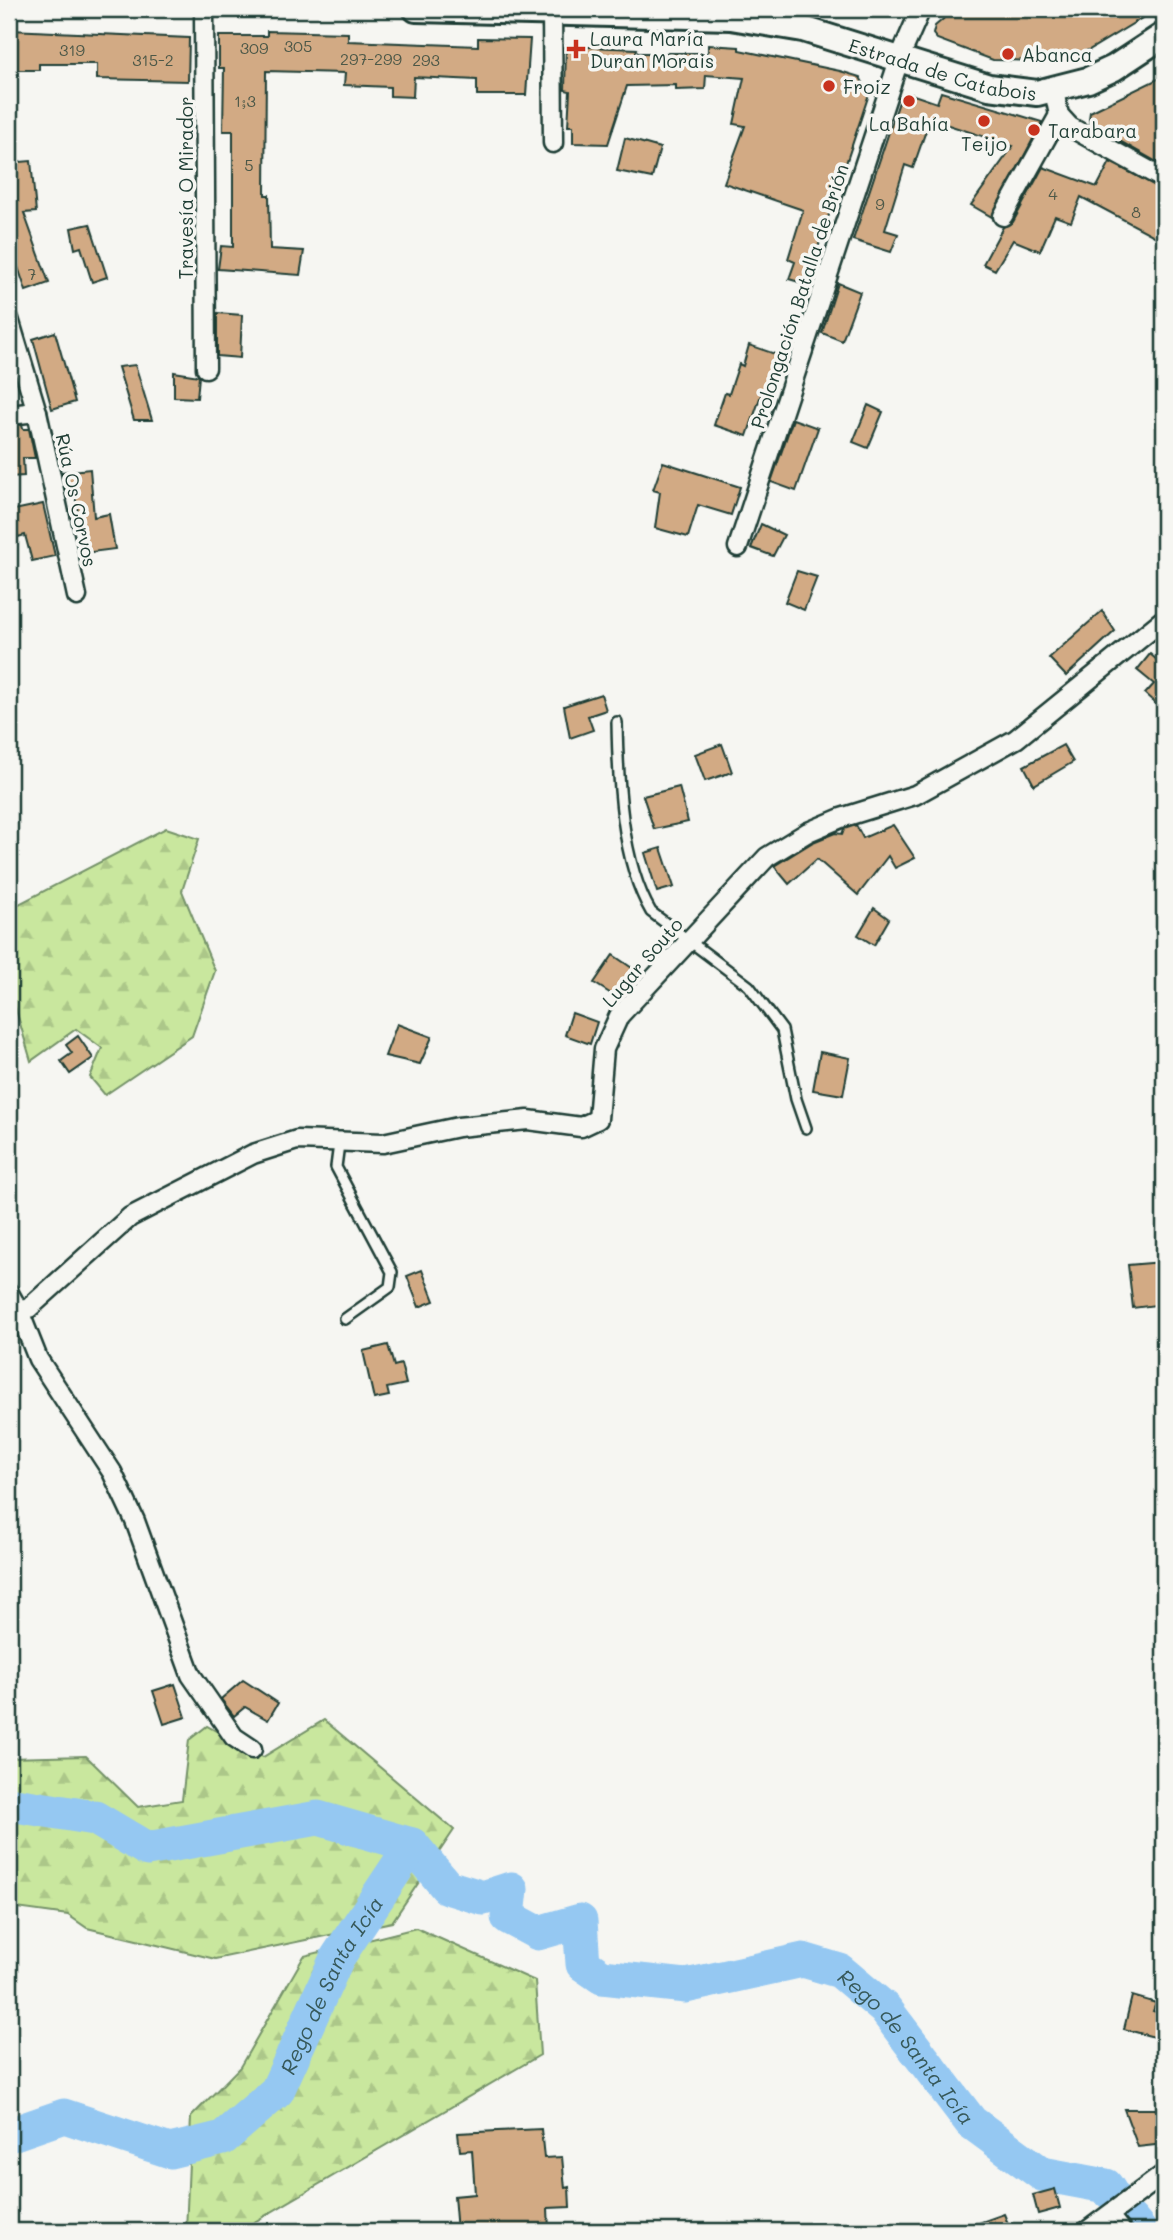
<svg xmlns="http://www.w3.org/2000/svg" width="1173" height="2240" font-family="Mali,sans-serif">
<style>
.forest{fill:url(#forest-firs);stroke:#749269;stroke-width:2}
.lines{fill:none;stroke-linecap:round;stroke-linejoin:round}
.river{stroke:#95c8f2;stroke-width:35}
.building{fill:#d2aa84;stroke:#1f3d34;stroke-width:2}
.lane-casing{stroke:#1f3d34;stroke-width:14}
.street-casing{stroke:#1f3d34;stroke-width:23}
.secondary-casing{stroke:#1f3d34;stroke-width:30}
.lane{stroke:#f6f6f2;stroke-width:9}
.street{stroke:#f6f6f2;stroke-width:18}
.secondary{stroke:#f6f6f2;stroke-width:24}
.poi-dot{fill:#c8321e;stroke:#f6f6f2;stroke-width:2.5}
.labels{text-anchor:middle;dominant-baseline:central;stroke-width:7;stroke-linejoin:round;paint-order:stroke}
.number-label{font-size:16px;fill:#4c5848}
.poi-label{font-size:19px;fill:#1f3d34;stroke:#f6f6f2;text-anchor:start}
.street-label{font-size:19px;fill:#1f3d34;stroke:#f6f6f2}
.water-label{font-size:21px;font-style:italic;fill:#37595a;stroke:#f6f6f2}
</style>
<defs>
<pattern id="forest-firs" width="22" height="20" patternUnits="userSpaceOnUse" patternTransform="scale(1.75)"><rect width="22" height="20" fill="#c9e79e"/><path d="M5 1l3.5 6h-7zM16 11l3.5 6h-7z" fill="#acc789"/></pattern>
</defs>
<rect width="100%" height="100%" fill="#f6f6f2"/>
<filter id="ink" filterUnits="userSpaceOnUse"><feTurbulence type="fractalNoise" baseFrequency=".0143" numOctaves="2"/><feDisplacementMap in="SourceGraphic" scale="14" xChannelSelector="R" yChannelSelector="G"/><feConvolveMatrix kernelMatrix="1 2 1 2 8 2 1 2 1" color-interpolation-filters="sRGB"/></filter>
<g filter="url(#ink)">
<g class="forest">
<path d="M166 828 199 839 182 891 215 971 192 1036 105 1095 90 1077 102 1048 76 1029 31 1061 9 986V909Z"/>
<path d="M324 1720 454 1830 392 1922 215 1959 87 1928 68 1915 9 1907V1758L86 1756 138 1807 182 1800 189 1740 207 1726 263 1757Z"/>
<path d="M416 1928 535 1981 540 2055 239 2231H186L191 2117 240 2067 304 1956Z"/>
</g>
<g class="lines">
<g class="river">
<path id="s1" d="M9 1804 95 1818 147 1849 318 1818 412 1845 447 1887 483 1898 511 1889 508 1917 538 1933 580 1921 583 1964 602 1977 686 1986 803 1960 840 1971 885 2009 971 2122 1042 2174 1106 2186 1110 2192"/>
<path id="s2" d="M9 2135 64 2116 170 2151 223 2138 277 2091 337 1958 412 1845"/>
<path d="M1131 2220 1140 2231"/>
</g>
</g>
<g class="building">
<path d="M955 9H1083L1087 17 1103 9H1157L1089 50 1054 61 993 60 937 39 933 34 935 26Z"/>
<path d="M10 30 189 38 188 81 97 79V64H39V70H12Z"/>
<path d="M267 31 348 33V41L478 46V38L530 39 526 95H477V80L414 77 413 97 390 96V87L344 85 345 73 266 71 265 195H269L270 249 304 251 300 275 218 269 221 246 233 247V131H223L224 68H219V36H267Z"/>
<path d="M708 45 739 47V50L840 71 860 77 869 94 806 284 789 279 795 262 788 259 803 210 724 183 745 126 734 124 744 78 706 75 705 89 676 90V85L627 86 608 144 573 143V126H568L570 91 565 90 566 46 637 49 636 53H708Z"/>
<path d="M1164 76V166L1090 124 1089 119 1090 112Z"/>
<path d="M941 92 1042 122 992 217 971 205 1013 146 930 119 913 168 905 165 885 230 898 234 891 252 853 240 900 99 911 94 937 103Z"/>
<path d="M625 138 660 148 652 178 617 171Z"/>
<path d="M31 161 36 212 24 213 49 283 26 291 12 249 9 250V163Z"/>
<path d="M1110 162 1164 190V222L1156 237 1081 197 1071 222 1055 216 1040 251 1013 240 995 270 983 264 1003 227 1013 222 1043 167 1097 187Z"/>
<path d="M90 224 107 277 92 282 81 247 75 249 71 228Z"/>
<path d="M838 283 860 292 842 341 822 333Z"/>
<path d="M217 313 242 315 240 358 217 356Z"/>
<path d="M55 332 75 402 52 409 33 339Z"/>
<path d="M749 345 781 356 766 396 761 395 747 436 714 425 725 393 729 394 739 364 743 366Z"/>
<path d="M135 365 138 374 152 420H134L118 367Z"/>
<path d="M174 372 199 376 197 398 174 397Z"/>
<path d="M868 405 883 412 868 448 853 442Z"/>
<path d="M793 419 818 428 796 491 771 482Z"/>
<path d="M22 425 23 429H29L35 458H23L24 476 9 477V426Z"/>
<path d="M663 462 740 487 731 515 698 505 688 537 655 528 660 492 653 490Z"/>
<path d="M90 469 94 517 109 514 115 549 84 553 75 494 67 495 62 472Z"/>
<path d="M43 504 55 556 32 561 25 535 18 537 15 526 9 528V511Z"/>
<path d="M761 524 784 535 773 556 751 548Z"/>
<path d="M797 571 817 577 804 610 785 602Z"/>
<path d="M1102 611 1115 631 1066 676 1049 658Z"/>
<path d="M1150 654 1164 666V711L1145 694 1154 684 1137 670Z"/>
<path d="M601 694 606 710 588 716 593 730 570 738 564 706Z"/>
<path d="M722 744 732 772 705 781 695 754Z"/>
<path d="M1063 745 1073 762 1034 785 1024 766Z"/>
<path d="M679 787 688 822 654 829 643 796Z"/>
<path d="M856 825 863 838 893 825 915 858 895 868 888 856 858 895 817 859 789 884 774 866 813 842 835 833 842 834 844 829Z"/>
<path d="M661 848 674 887 657 892 645 853Z"/>
<path d="M874 908 889 919 874 945 858 935Z"/>
<path d="M613 955 635 970 616 997 594 983Z"/>
<path d="M572 1013 597 1022 590 1044 565 1035Z"/>
<path d="M397 1024 432 1037 420 1064 385 1056Z"/>
<path d="M78 1036 93 1058 70 1074 61 1061 72 1053 66 1045Z"/>
<path d="M820 1052 850 1058 843 1095 813 1090Z"/>
<path d="M1162 1262 1164 1304 1133 1308 1128 1265Z"/>
<path d="M422 1270 434 1301 419 1307 407 1276Z"/>
<path d="M388 1345 394 1366 401 1364 406 1384 387 1388 389 1396 374 1399 363 1351Z"/>
<path d="M243 1680 278 1703 268 1720 245 1707 234 1716 221 1699Z"/>
<path d="M175 1684 186 1717 164 1724 153 1691Z"/>
<path d="M1132 1996 1156 2003 1153 2011 1164 2014 1158 2038 1124 2029Z"/>
<path d="M1124 2109H1164V2144L1138 2147Z"/>
<path d="M541 2129 544 2158 562 2157 565 2188 569 2187 570 2207 548 2208 549 2231H457L454 2196 475 2194 472 2150 460 2151 458 2133Z"/>
<path d="M1055 2189 1060 2208 1038 2214 1033 2195Z"/>
<path d="M1004 2214 1011 2231H962V2229Z"/>
</g>
<g class="lines">
<defs>
<g id="lane">
<path d="M617 722C618 780 621 861 651 912L749 986 782 1030 796 1099 806 1128"/>
<path d="M339 1144 336 1167 392 1272 390 1287 345 1319"/>
<path d="M1112 2212 1127 2231"/>
</g>
<g id="street">
<path d="M204 9 206 368"/>
<path d="M552 9 553 143"/>
<path d="M1054 91 1059 115 1070 127 1164 179"/>
<path d="M1003 216 1059 115"/>
<path d="M9 319 37 412 77 596"/>
<path d="M9 415 37 412"/>
<path d="M738 547 900 57 921 9"/>
<path d="M9 1293 19 1311 38 1359 112 1472 135 1521 191 1675 234 1737 252 1749"/>
<path d="M19 1311 29 1308 130 1217 253 1154 297 1140 383 1143 458 1127 528 1120 581 1127 598 1119 604 1049 619 1016 767 857 808 832 841 818 915 795 1016 739 1164 619"/>
<path d="M1087 2231 1164 2174"/>
</g>
<g id="secondary">
<path id="s3" d="M416 9 731 17 803 29 989 87 1037 93 1088 80 1114 68 1164 35"/>
</g>
</defs>
<use href="#lane" class="lane-casing"/>
<use href="#street" class="street-casing"/>
<use href="#secondary" class="secondary-casing"/>
<use href="#lane" class="lane"/>
<use href="#street" class="street"/>
<use href="#secondary" class="secondary"/>
</g>
</g>
<g class="poi-dot">
<path d="M572.5 38.5h7v7h7v7h-7v7h-7v-7h-7v-7h7z"/>
<circle cx="1008" cy="54" r="7"/>
<circle cx="829" cy="86" r="7"/>
<circle cx="909" cy="101" r="7"/>
<circle cx="984" cy="121" r="7"/>
<circle cx="1034" cy="130" r="7"/>
</g>
<g class="labels">
<g class="number-label">
<text x="298" y="45">305</text>
<text x="254" y="47">309</text>
<text x="72" y="49">319</text>
<text x="371" y="58">297-299</text>
<text x="153" y="59">315-2</text>
<text x="426" y="59">293</text>
<text x="245" y="100">1;3</text>
<text x="249" y="164">5</text>
<text x="1053" y="193">4</text>
<text x="880" y="203">9</text>
<text x="1136" y="211">8</text>
<text x="32" y="273">7</text>
</g>
<g class="poi-label">
<text x="590" y="38">Laura María<tspan x="590" dy="22">Duran Morais</tspan></text>
<text x="1022" y="54">Abanca</text>
<text x="843" y="86">Froiz</text>
<text x="909" y="123" text-anchor="middle">La Bahía</text>
<text x="1048" y="130">Tarabara</text>
<text x="984" y="143" text-anchor="middle">Teijo</text>
</g>
<g class="street-label">
<text stroke="none"><textPath href="#s3" startOffset="534">Estrada de Catabois</textPath></text>
<text transform="translate(185 188) rotate(-90)">Travesía O Mirador</text>
<text transform="translate(799 296) rotate(-72)">Prolongación Batalla de Brión</text>
<text transform="translate(77 500) rotate(78)">Rúa Os Corvos</text>
<text transform="translate(642 962) rotate(-49)">Lugar Souto</text>
</g>
<g class="water-label">
<text stroke="none"><textPath href="#s2" startOffset="415">Rego de Santa Icía</textPath></text>
<text stroke="none"><textPath href="#s1" startOffset="1057">Rego de Santa Icía</textPath></text>
</g>
</g>
<rect width="1173" height="2240" fill="none" stroke="#f6f6f2" stroke-width="35"/>
<rect x="18" y="18" width="1138" height="2205" fill="none" stroke="#1f3d34" stroke-width="2.5" filter="url(#ink)"/>
</svg>
